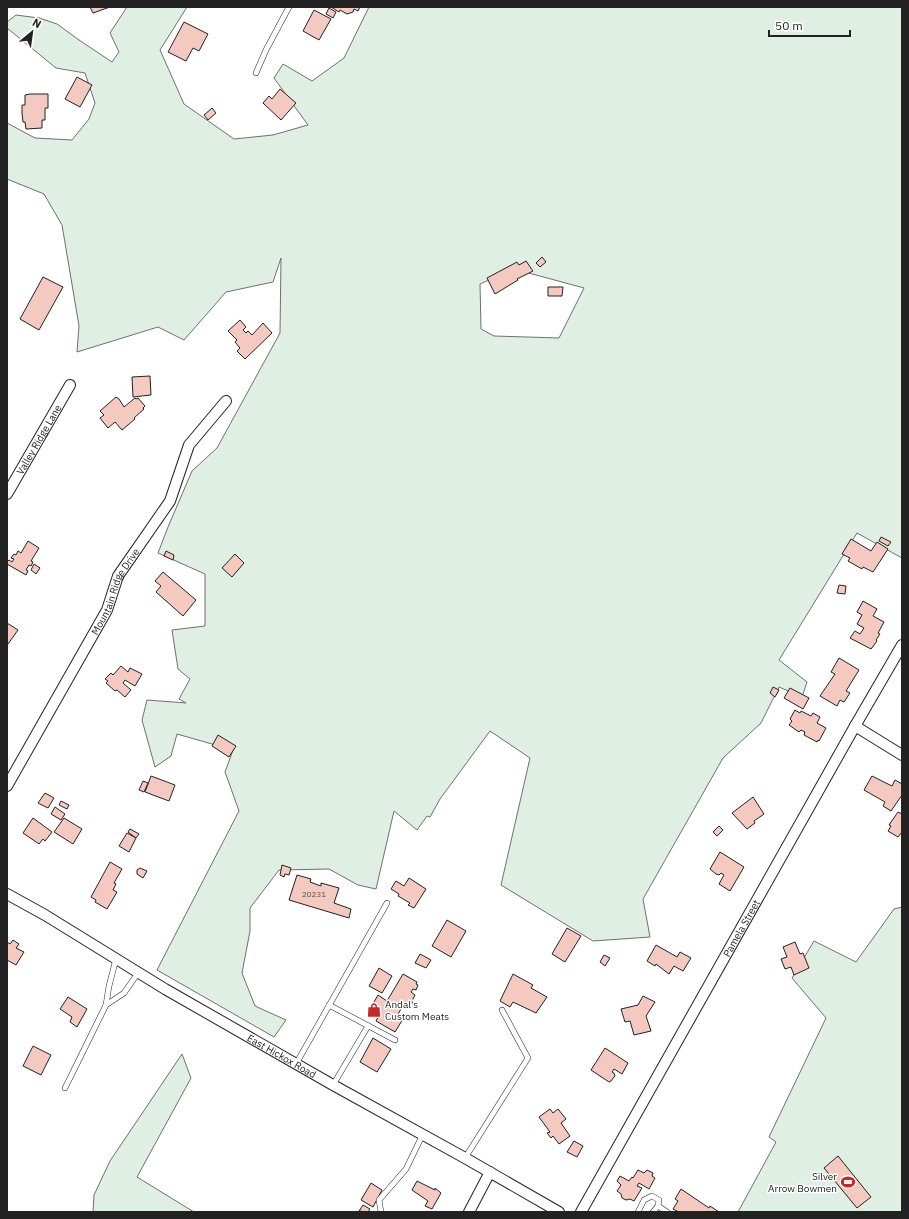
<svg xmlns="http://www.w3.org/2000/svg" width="909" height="1219" font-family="'IBM Plex Sans',sans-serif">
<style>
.green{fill:#e0efe3;stroke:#6f6f6f;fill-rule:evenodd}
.building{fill:#f3c9c0;stroke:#222}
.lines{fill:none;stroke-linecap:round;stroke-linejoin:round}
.service-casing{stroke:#222;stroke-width:6}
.minor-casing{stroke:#222;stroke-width:12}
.service{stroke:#fff;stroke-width:5}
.minor{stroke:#fff;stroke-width:10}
.labels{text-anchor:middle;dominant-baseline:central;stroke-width:3;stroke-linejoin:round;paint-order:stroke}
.number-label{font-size:8px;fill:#564c4a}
.street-label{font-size:10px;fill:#222;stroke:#fff}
.poi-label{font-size:10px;fill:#222;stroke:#fff;text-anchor:start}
</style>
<rect width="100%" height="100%" fill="#fff"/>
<g class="green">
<path d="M127 7H187L160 50 184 104 234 139 273 135 308 125 274 78 283 64 312 81 344 58 369 7H902V558L857 533 779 660 807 682 802 697 779 687 761 723 723 758 643 899 650 937 593 941 501 885 530 758 490 731 440 799 430 817 427 816 417 830 394 811 376 889 358 885 329 869 279 870 250 908V931L242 973 255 1006 286 1020 274 1037 157 970 239 811 225 772 233 750 177 734 171 756 155 767 142 720 147 700 186 703 179 699 190 679 178 669 172 630 205 626V574L158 553 168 527 192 471 217 448 280 333 281 258 273 282 226 292 184 340 158 327 77 352 79 326 62 225 44 194 7 179V123L35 138 72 140 89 119 95 103 85 73 56 68 7 28V22L16 15 39 18 57 24 79 40 112 62 119 52 110 33ZM514 269 584 288 559 338 494 336 481 329 480 284Z"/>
<path d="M902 907V1212H738L776 1142 769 1137 826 1018 792 978 814 941 856 962 894 909Z"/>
<path d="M182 1054 191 1078 137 1177 194 1212H93L94 1195 110 1161Z"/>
</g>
<g class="building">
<path d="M90 7H110L93 13Z"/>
<path d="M331 7H360L358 11 354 9 353 12 347 14 340 10 339 12Z"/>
<path d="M329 8 336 12 333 18 326 14Z"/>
<path d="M314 10 331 19 319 40 303 31Z"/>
<path d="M184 22 208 34 199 51 193 48 186 61 168 52Z"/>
<path d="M77 77 92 85 80 107 65 99Z"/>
<path d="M280 89 296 103 281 120 263 103 269 96 272 99Z"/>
<path d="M30 94H48V108H45V120H42V128L26 129 25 122H23L22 113V105H25V95Z"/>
<path d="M212 108 216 113 208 120 204 115Z"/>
<path d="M542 257 546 262 540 267 536 263Z"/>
<path d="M526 261 533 271 517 279 518 280 495 294 487 278 517 262 519 265Z"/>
<path d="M43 277 63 287 39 330 20 319Z"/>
<path d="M548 287H563L562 296H548Z"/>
<path d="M240 320 246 327 243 330 246 333 248 331 252 335 263 323 272 333 245 359 237 351 240 348 235 342 237 340 228 331Z"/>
<path d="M150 376 151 395 133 397 132 377Z"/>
<path d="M116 397 119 399 124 407 135 398 136 399 138 398 145 406 143 408 144 409 134 418 135 419 122 430 115 422 108 428 100 418 104 415 100 411Z"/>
<path d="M881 537 891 542 888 546 879 541Z"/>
<path d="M851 539 871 551 877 542 888 549 873 572 863 567 862 569 848 561 850 558 842 554Z"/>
<path d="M28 541 39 548 31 561 33 562 31 566 29 565 26 570 28 571 26 575 7 564V562L9 560 12 562 14 559 11 558 14 554 16 555 18 551 21 553Z"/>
<path d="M166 551 174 555 173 560 164 556Z"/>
<path d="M235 554 244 563 232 577 222 568Z"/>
<path d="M34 564 40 568 36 574 31 570Z"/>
<path d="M163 572 196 600 183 616 156 592 161 586 155 581Z"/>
<path d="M839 585 846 586 845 594 837 593Z"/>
<path d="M863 601 877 609 873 616 884 622 878 633 880 634 876 640 877 641 871 649 850 638 855 631 860 634 864 628 857 624 862 615 857 612Z"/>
<path d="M7 623 18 630 8 644 7 643Z"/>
<path d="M839 658 859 670 846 691 850 693 844 702 840 700 837 706 820 696 835 674 831 672Z"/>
<path d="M121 666 128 672 130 668 142 674 135 686 125 680 123 683 131 690 125 697 117 690 115 691 106 683 108 681 105 679 111 673 113 675Z"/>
<path d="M773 687 779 690 775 697 770 693Z"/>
<path d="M790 688 809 698 803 709 784 698Z"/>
<path d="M795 710 800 713 801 711 811 716 813 713 820 717 817 723 826 728 819 741 818 740 817 742 804 735 805 732 801 730 799 732 789 725 792 721 790 719Z"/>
<path d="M218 735 236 746 229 757 212 746Z"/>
<path d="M151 776 175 785 169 801 145 792Z"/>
<path d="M872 776 892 786 895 780 902 784V795L891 811 883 806 885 802 864 790Z"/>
<path d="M143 781 148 783 144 792 139 790Z"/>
<path d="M45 793 54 798 48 808 38 803Z"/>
<path d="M753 797 764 814 754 821 755 823 747 829 732 813Z"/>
<path d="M61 801 69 805 67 809 59 805Z"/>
<path d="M55 807 65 814 61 820 51 814Z"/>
<path d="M898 812 902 814V832L898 837 888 831 891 826 889 825Z"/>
<path d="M33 818 52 832 45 841 43 839 39 844 23 833Z"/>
<path d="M64 818 82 829 73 844 54 832Z"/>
<path d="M719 826 723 830 717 836 713 832Z"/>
<path d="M130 829 139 834 136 838 128 832Z"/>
<path d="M127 833 136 838 129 852 119 846Z"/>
<path d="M720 852 744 867 730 891 719 884 724 875 721 873 719 875 716 874 710 869Z"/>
<path d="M110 862 122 869 114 883 116 884 113 890 117 892 107 909 95 902 96 900 91 897Z"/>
<path d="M282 865 291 868 289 875 285 874 284 877 280 875Z"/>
<path d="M140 868 147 871 143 878 137 874V870Z"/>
<path d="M297 875 311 879 310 882 321 886V883L339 888 334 903 351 909 349 918 289 900Z"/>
<path d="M409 878 426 889 414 908 408 905 410 903 398 896 399 894 391 889 396 881 404 886Z"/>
<path d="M447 920 466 931 451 957 432 946Z"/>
<path d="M567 928 581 936 565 962 552 954Z"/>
<path d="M13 940 19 944 16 948 24 952 16 965 7 960V942L10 944Z"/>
<path d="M795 942 800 954 803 953 809 968 794 975 791 967 785 969 781 959 787 957 783 947Z"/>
<path d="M656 945 677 957 680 952 691 958 683 971 674 966 669 974 656 964 655 966 647 961Z"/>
<path d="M420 954 431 960 426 968 415 963Z"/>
<path d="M604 955 610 958 605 966 600 962Z"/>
<path d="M379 968 392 976 382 993 369 986Z"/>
<path d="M403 974 417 982 416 984 418 985 416 990 413 989 411 992 415 995 410 1005 405 1002 397 1016 403 1019 395 1032 376 1021 379 1015 370 1009 378 995 387 1001Z"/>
<path d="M513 974 533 985 531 988 547 997 536 1013 513 1002 510 1007 500 1001Z"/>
<path d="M643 996 655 1002 646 1016 651 1031 634 1035 630 1021 625 1022 621 1009 638 1005Z"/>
<path d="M68 997 87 1009 77 1027 70 1022 72 1017 60 1009Z"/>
<path d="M373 1038 391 1049 377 1072 360 1062Z"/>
<path d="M33 1046 51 1055 41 1075 23 1066Z"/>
<path d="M605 1048 628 1063 622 1074 614 1069 612 1072 614 1073 615 1076 611 1081 609 1082 591 1070Z"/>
<path d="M550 1109 553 1113 558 1109 566 1119 561 1123 570 1136 559 1144 553 1136 551 1138 547 1133 550 1132 539 1117Z"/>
<path d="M574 1141 583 1146 577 1157 567 1152Z"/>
<path d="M838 1156 871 1197 857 1208 824 1168Z"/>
<path d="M638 1170 644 1173 647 1170 653 1173 652 1176 655 1178 649 1189 639 1183 637 1186 642 1188 634 1201 630 1199 626 1200 622 1198 621 1194 617 1191 621 1185 617 1181 620 1176 629 1181 632 1177 633 1178Z"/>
<path d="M417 1181 435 1190V1188L441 1193 432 1209 425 1206 428 1201 412 1190Z"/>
<path d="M371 1183 382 1190 373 1207 361 1200Z"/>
<path d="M681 1189 709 1208 710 1206 719 1212H679L673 1209 678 1201 675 1199Z"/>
<path d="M363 1205 370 1209 368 1212 359 1211Z"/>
</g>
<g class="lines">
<defs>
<g id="service">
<path d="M256 73 266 50 289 7"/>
<path d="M106 1005 124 993 138 973"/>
<path d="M329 1005 395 1040"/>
<path d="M296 1064 387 903"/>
<path d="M333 1085 368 1026"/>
<path d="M65 1088 106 1005 109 986 116 959"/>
<path d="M465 1158 528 1058 502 1010"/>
<path d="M658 1206 667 1212"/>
<path d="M381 1212 379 1200 406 1169 423 1134"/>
<path d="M638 1212 644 1200 652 1196 659 1200 658 1206 653 1212"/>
</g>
<g id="minor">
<path id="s1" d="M7 494 70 385"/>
<path d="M855 726 902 755"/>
<path id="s2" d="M7 786 107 610 118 576 170 501 189 445 226 401"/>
<path id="s3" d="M7 894 45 915 165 989 333 1085 465 1158 559 1212"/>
<path d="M469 1212 490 1172"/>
<path id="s4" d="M581 1212 855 726 902 645"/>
</g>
</defs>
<use href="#service" class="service-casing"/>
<use href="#minor" class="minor-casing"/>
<use href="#service" class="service"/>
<use href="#minor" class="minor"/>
</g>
<defs>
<symbol id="shop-bare" viewBox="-9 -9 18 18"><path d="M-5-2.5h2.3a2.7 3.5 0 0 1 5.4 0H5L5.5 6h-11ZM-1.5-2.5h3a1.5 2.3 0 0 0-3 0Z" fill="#c62828" stroke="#fff" stroke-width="2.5" paint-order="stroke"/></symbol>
<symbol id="stadium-bare" viewBox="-9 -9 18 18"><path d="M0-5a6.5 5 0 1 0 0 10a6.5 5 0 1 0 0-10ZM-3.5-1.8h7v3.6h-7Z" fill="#c62828" stroke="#fff" stroke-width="2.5" paint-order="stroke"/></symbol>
</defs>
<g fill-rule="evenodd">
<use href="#shop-bare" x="364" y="1000" width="20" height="20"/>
<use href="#stadium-bare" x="838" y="1172" width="20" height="20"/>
</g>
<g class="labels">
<g class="number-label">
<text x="314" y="894">20231</text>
</g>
<g class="street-label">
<text stroke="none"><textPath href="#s1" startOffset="63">Valley Ridge Lane</textPath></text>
<text stroke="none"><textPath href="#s2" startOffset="223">Mountain Ridge Drive</textPath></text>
<text stroke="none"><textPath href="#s4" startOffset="326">Pamela Street</textPath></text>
<text stroke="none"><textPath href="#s3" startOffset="319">East Hickox Road</textPath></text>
</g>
<g class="poi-label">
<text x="385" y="1004">Andal's<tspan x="385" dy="12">Custom Meats</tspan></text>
<text x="837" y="1176" text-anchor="end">Silver<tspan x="837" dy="12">Arrow Bowmen</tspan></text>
</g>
</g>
<rect width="909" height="1219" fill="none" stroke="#222222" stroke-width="16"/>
<g transform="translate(32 32) rotate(29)" stroke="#ffffff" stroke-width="3" paint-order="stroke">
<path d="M0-3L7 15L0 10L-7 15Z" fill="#222222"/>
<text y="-6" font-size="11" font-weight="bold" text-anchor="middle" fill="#222222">N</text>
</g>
<path d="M769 30v6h81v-6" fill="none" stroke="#222222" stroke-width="2"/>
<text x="775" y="30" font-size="12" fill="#222222" stroke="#ffffff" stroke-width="3" paint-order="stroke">50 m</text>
</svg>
